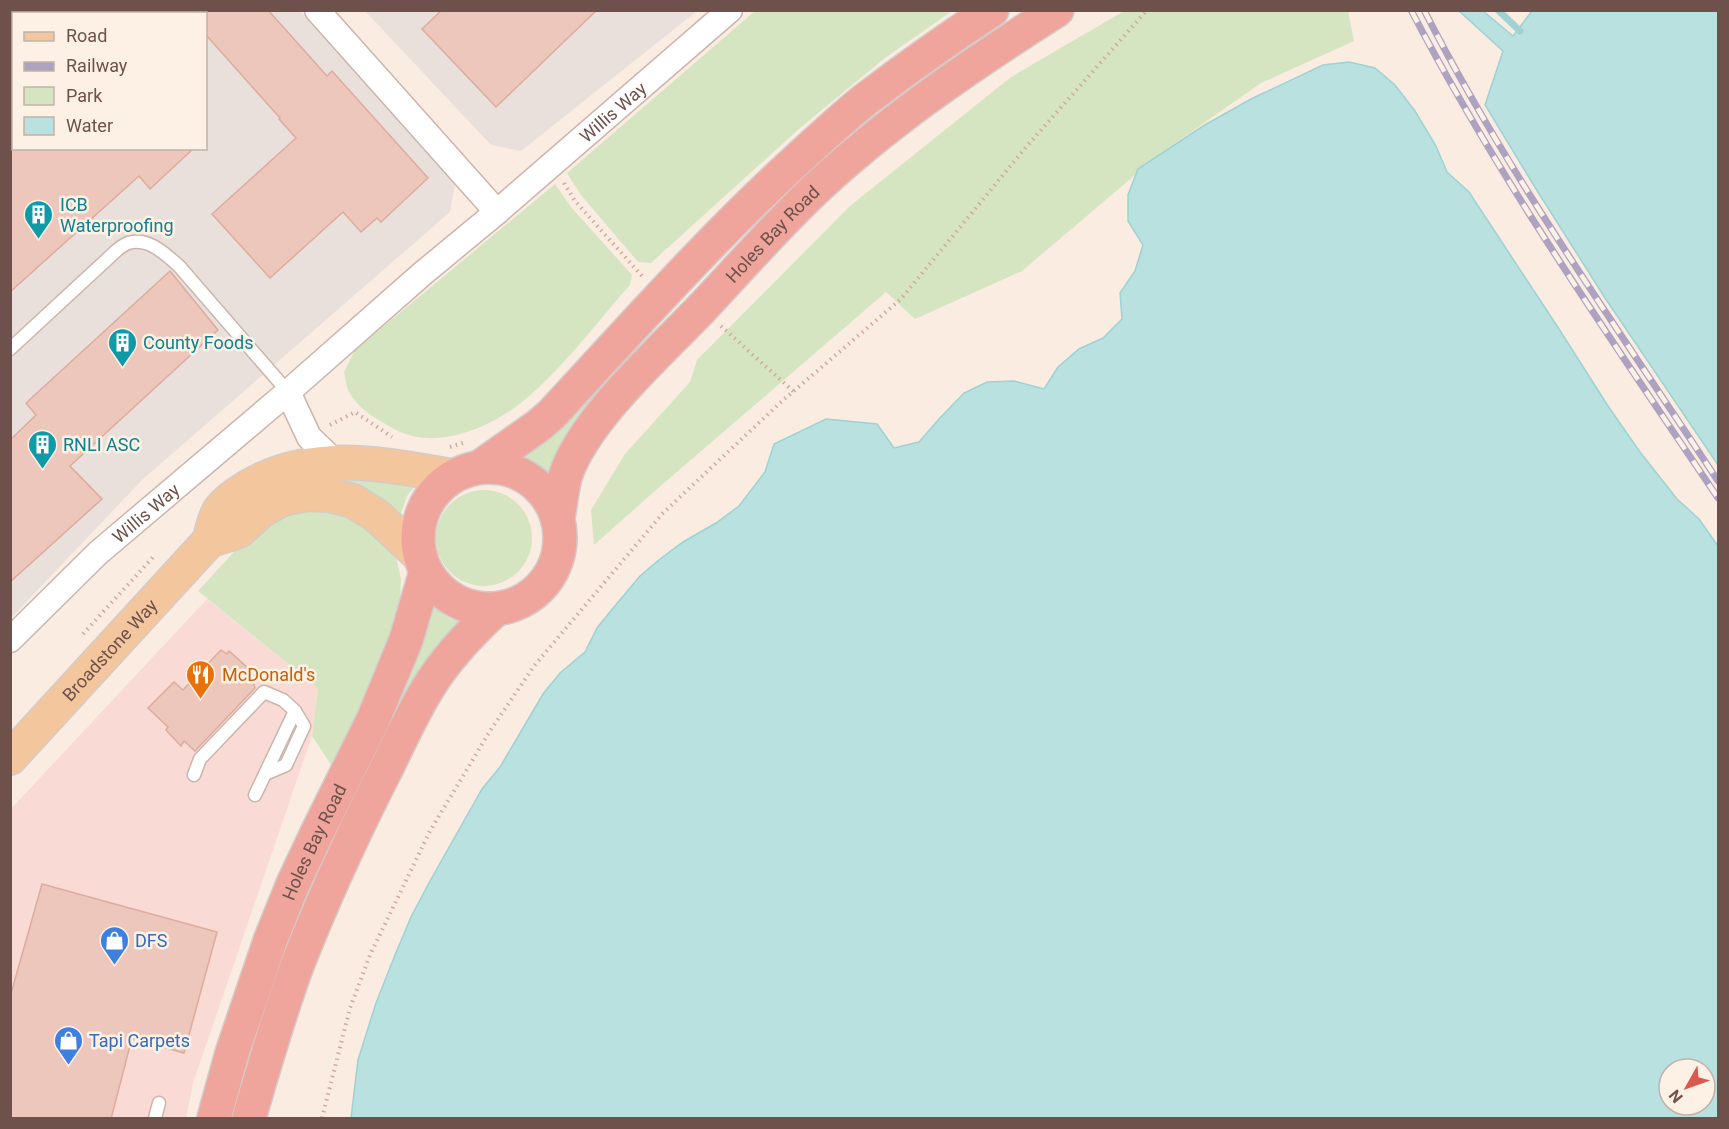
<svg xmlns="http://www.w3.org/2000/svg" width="1729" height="1129" font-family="Roboto,sans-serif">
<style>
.commercial{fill:#f9dad5}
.industrial{fill:#e9e0dc;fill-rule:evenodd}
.green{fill:#d5e5c1}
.water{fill:#b8e1e0;stroke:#9fd2d2;stroke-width:1.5;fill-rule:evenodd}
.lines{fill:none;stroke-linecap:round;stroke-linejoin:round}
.stream{stroke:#9fd2d2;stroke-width:7}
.building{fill:#edc7bb;stroke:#deab9d;stroke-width:1.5}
.lane-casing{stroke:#cbb5ac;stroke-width:15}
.street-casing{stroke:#cbb5ac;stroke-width:27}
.primary-casing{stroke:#d4cbc9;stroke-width:36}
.highway-casing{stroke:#d4cbc9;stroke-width:36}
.path{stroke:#d1aa9f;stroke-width:4;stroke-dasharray:1.5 4.5;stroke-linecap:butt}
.lane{stroke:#fff;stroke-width:12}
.street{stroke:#fff;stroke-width:24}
.primary{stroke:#f4c69e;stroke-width:33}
.highway{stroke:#efa59c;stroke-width:33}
.rail-casing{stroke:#aea2c1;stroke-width:7}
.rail{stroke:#fdf1e6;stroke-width:4.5;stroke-dasharray:14;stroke-linecap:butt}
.labels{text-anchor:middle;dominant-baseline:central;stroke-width:5;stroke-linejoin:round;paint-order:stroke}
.street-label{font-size:18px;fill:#6e514a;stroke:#fdf1e6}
.culture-label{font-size:18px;fill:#0d838f;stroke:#fdf1e6;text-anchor:start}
.food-label{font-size:18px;fill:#c56008;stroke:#fdf1e6;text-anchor:start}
.shop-label{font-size:18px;fill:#366cbe;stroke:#fdf1e6;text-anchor:start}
</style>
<rect width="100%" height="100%" fill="#faece1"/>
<path class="commercial" d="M207 599 318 688 312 736 193 1083 186 1118H11L10 810Z"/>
<g class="industrial">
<path d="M11 11H300L455 184 450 212 142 480 11 618ZM14 14H206V148H14Z"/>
<path d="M365 11H697L521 151 491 145Z"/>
</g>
<g class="green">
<path d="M755 11H952L885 58 800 128 651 263 638 262 581 195 567 173Z"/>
<path d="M1124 11H1348L1354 41 1261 83 1161 153 1022 271 915 319 886 292 657 489 594 545 591 510 625 454 690 382 697 360 850 206 1011 77Z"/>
<path d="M555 184 571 207 632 275 630 285C595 324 559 374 517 406 481 432 429 452 389 426 373 417 356 407 348 390 346 384 345 377 344 372L355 350Z"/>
<path d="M593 393 601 399 550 483 541 472 517 458Z"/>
<path d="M309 475 389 481 414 487 407 496 398 522Z"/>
<circle cx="484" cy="538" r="48"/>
<path d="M330 505 384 538 396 557 401 579 400 606 392 636 334 769 312 736 318 688 198 591 253 531 270 518Z"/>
<path d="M433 607 450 619 462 622 408 705 400 701 426 633Z"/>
</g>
<g class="water">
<path d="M1459 11H1483L1513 36 1532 11H1718V465L1605 298 1536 189 1485 105 1503 51Z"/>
<path d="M1349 62 1375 68 1395 85 1415 111 1436 146 1447 172 1469 192 1559 329 1608 406 1640 452 1677 499 1699 519 1718 546V1118H351L358 1060 376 1003 397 950 411 917 430 881 482 789 500 767 543 694 560 673 585 652 597 628 614 607 640 576 660 559 683 542 716 523 739 506 765 472 774 444 826 419 877 424 894 448 919 442 939 419 964 393 987 382 1014 381 1044 389 1058 367 1079 349 1103 338 1122 319 1120 293 1135 271 1143 245 1128 221V195L1138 169 1203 126 1251 99 1323 65ZM1669 1069H1705V1105H1669Z"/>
</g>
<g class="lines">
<path class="stream" d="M1498 10 1520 31"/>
</g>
<g class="building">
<path d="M206 10H268L327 76 332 71 428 178 381 222 377 218 361 232 343 212 270 278 212 214 296 138 279 119 280 118 206 35Z"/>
<path d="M442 10H597L496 107 422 29Z"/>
<path d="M10 148H194L150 189 139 176 10 292Z"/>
<path d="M170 271 218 330 70 466 102 499 10 582V440L36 415 26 403Z"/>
<path d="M221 650 227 654 229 651 249 669 255 688 195 751 184 741 181 746 166 730 168 727 148 708 174 682 183 690Z"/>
<path d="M42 884 217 932 184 1053 132 1038 111 1119H10V997Z"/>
</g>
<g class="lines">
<defs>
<g id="lane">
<path d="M120 10 123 14"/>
<path d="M10 349 116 251C119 248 124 245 128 243 149 237 165 254 179 266L288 392"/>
<path d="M265 774 286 765 304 726 295 711"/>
<path d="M194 775 200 759 264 692 283 700 295 711 255 795"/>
<path d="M155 1118 159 1103"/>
</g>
<g id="street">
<path id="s1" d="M497 212 730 10"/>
<path d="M288 392 309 437 335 462"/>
<path id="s2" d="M10 640 98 553 288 392 422 274 497 212 317 10"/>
</g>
<g id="primary">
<path d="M209 541 239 531 261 511 282 499 307 494 330 495 353 501 377 516 421 557"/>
<path id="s3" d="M10 758 209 541C212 532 214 519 219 511 226 500 244 489 255 483 319 449 385 465 453 476"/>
</g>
<g id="highway">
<circle cx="489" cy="538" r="71"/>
<path d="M480 467 538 426 551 415C632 328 710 239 798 159 820 139 842 118 866 99 907 68 949 38 992 10"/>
<path id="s4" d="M558 518C560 505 562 490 565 477 583 420 659 353 701 309 736 272 770 233 807 197 882 125 969 66 1057 10"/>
<path id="s5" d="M214 1118 232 1053 270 941 293 884 317 833 373 720 406 640 426 572"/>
<path d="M249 1118C264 1066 279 1014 298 963 322 902 349 843 378 785 395 753 409 718 428 688 446 658 470 633 496 609"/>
</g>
</defs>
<use href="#lane" class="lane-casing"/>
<use href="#street" class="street-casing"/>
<use href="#primary" class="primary-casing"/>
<use href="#highway" class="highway-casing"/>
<g class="path">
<path d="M564 183 575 201 642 276"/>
<path d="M721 326 794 392"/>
<path d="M330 425 355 412 392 437"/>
<path d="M450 447 466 442"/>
<path d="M83 634 155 555"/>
<path d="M322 1118 350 1008 370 955 430 831 490 731 534 666 663 513 781 402 901 299 1026 147 1147 10"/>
</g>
<use href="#lane" class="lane"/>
<use href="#street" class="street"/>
<use href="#primary" class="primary"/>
<use href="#highway" class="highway"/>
<defs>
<g id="rail">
<path d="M1411 10C1500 181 1611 339 1718 498"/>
<path d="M1424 10C1508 175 1617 327 1718 481"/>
</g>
</defs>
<use href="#rail" class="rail-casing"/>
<use href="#rail" class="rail"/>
</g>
<defs>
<symbol id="building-pin" viewBox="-11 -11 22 30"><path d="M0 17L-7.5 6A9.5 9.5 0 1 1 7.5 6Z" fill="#0f9aa8" stroke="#fdf1e6"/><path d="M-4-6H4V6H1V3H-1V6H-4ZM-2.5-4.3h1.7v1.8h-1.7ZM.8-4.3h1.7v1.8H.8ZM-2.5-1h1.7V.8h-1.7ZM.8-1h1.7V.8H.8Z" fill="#fff"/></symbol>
<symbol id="restaurant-pin" viewBox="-11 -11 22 30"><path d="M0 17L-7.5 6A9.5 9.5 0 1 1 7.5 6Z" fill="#e8710a" stroke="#fdf1e6"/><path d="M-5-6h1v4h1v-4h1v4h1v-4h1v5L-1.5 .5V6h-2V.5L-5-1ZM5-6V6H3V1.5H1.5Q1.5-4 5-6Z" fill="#fff"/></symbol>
<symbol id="shop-pin" viewBox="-11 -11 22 30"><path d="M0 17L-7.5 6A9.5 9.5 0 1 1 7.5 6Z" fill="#3f7fe0" stroke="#fdf1e6"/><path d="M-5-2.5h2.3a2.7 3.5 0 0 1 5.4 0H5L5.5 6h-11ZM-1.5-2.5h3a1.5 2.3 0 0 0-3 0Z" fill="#fff"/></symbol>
</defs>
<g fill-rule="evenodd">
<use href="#building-pin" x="22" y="198" width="33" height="45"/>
<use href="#building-pin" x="106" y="326" width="33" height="45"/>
<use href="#building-pin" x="26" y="428" width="33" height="45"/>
<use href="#restaurant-pin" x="184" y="658" width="33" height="45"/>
<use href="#shop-pin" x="98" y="924" width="33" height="45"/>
<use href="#shop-pin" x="52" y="1024" width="33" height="45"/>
</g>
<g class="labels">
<g class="street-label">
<text stroke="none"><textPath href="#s1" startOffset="153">Willis Way</textPath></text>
<text stroke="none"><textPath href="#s4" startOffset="363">Holes Bay Road</textPath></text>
<text stroke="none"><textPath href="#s2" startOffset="186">Willis Way</textPath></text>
<text stroke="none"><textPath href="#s3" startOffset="147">Broadstone Way</textPath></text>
<text stroke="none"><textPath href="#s5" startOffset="294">Holes Bay Road</textPath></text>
</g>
<g class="culture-label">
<text x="60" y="204">ICB<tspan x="60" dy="21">Waterproofing</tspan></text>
<text x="143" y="342">County Foods</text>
<text x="63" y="444">RNLI ASC</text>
</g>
<g class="food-label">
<text x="222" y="674">McDonald's</text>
</g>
<g class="shop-label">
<text x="135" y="940">DFS</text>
<text x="89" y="1040">Tapi Carpets</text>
</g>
</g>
<rect width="1729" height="1129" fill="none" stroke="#6e514a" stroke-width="24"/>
<rect x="12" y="12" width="195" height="138" fill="#fdf1e6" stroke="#c4b1a8" stroke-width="1.5"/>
<rect x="24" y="32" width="30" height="9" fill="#f4c69e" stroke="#c4b1a8" stroke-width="1.5"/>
<text x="66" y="42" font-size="18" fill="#6e514a">Road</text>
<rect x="24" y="62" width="30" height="9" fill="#aea2c1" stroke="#c4b1a8" stroke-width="1.5"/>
<text x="66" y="72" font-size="18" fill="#6e514a">Railway</text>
<rect x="24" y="87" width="30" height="18" fill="#d5e5c1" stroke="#c4b1a8" stroke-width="1.5"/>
<text x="66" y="102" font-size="18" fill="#6e514a">Park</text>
<rect x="24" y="117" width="30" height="18" fill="#b8e1e0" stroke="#c4b1a8" stroke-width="1.5"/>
<text x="66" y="132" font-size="18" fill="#6e514a">Water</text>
<g transform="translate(1687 1087) rotate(230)"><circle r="28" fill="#fdf1e6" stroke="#c4b1a8" stroke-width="1.5"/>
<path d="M0-4.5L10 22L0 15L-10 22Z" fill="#da594f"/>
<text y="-9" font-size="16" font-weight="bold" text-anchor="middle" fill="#6e514a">N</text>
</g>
</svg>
